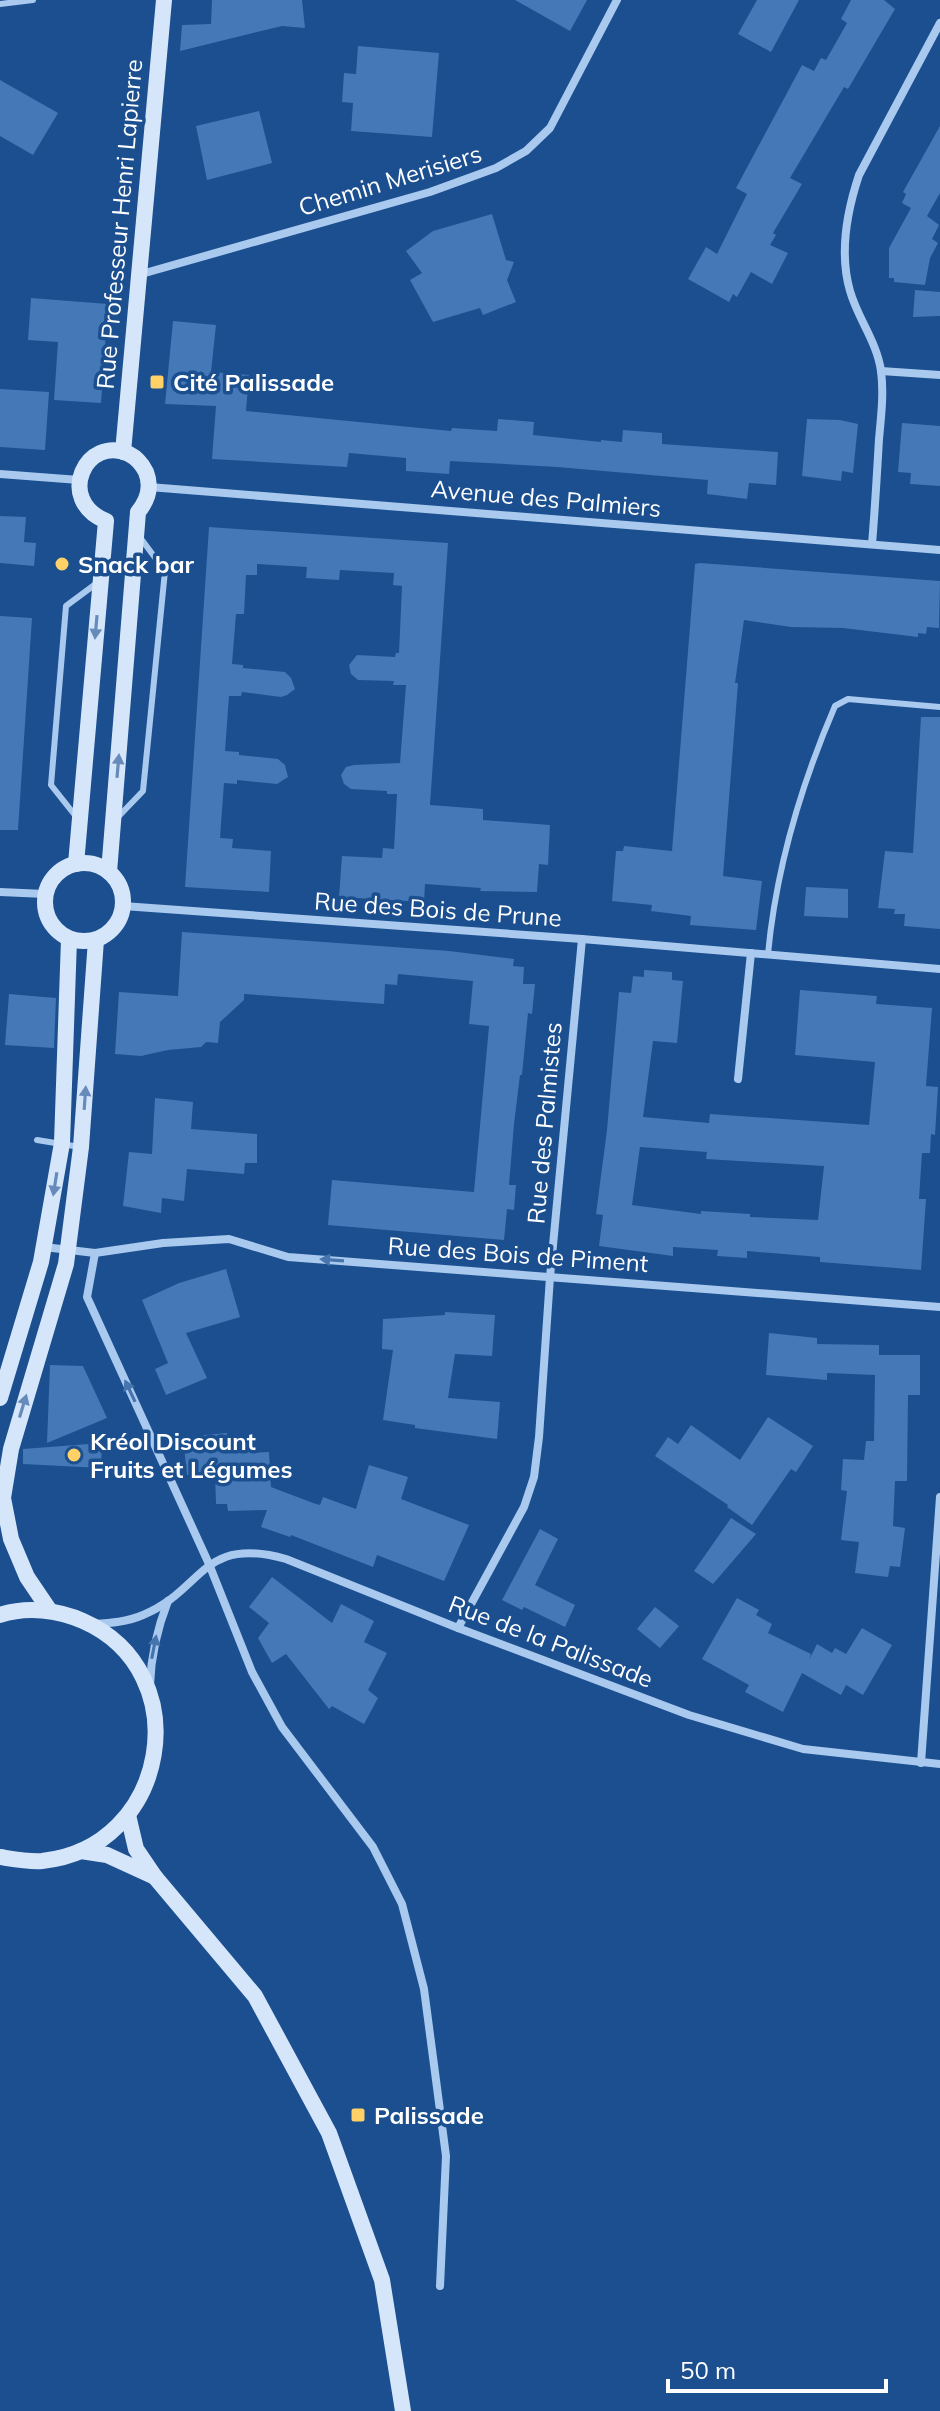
<svg xmlns="http://www.w3.org/2000/svg" width="940" height="2411" font-family="Mulish,sans-serif">
<style>
.building{fill:#4478b7;fill-rule:evenodd}
.lines{fill:none;stroke-linecap:round;stroke-linejoin:round}
.lane{stroke:#a9c9ee;stroke-width:6}
.street{stroke:#a9c9ee;stroke-width:8}
.secondary{stroke:#d6e6fa;stroke-width:16}
.oneway{fill:#668bba}
.oneway2{fill:#4674ac}
.poi-dot{fill:#ffd166;stroke:#1b4f8f;stroke-width:3}
.labels{text-anchor:middle;dominant-baseline:central;stroke-width:7;stroke-linejoin:round;paint-order:stroke}
.street-label{font-size:24px;fill:#fff;stroke:#1b4f8f}
.poi-label{font-size:24px;font-weight:bold;fill:#fff;stroke:#1b4f8f;text-anchor:start}
</style>
<rect width="100%" height="100%" fill="#1b4f8f"/>
<g class="building">
<path d="M212 0H302L305 28 282 26 180 51 182 25 211 24Z"/>
<path d="M515 0H587L570 31Z"/>
<path d="M757 0H799L771 52 738 34Z"/>
<path d="M851 0H884L895 9 848 89 844 87 790 178 802 184 773 233 776 235 770 245 788 253 772 284 751 272 737 297 733 294 729 302 688 279 706 247 717 254 747 194 736 188 802 65 814 71 821 58 826 60 847 23 841 19Z"/>
<path d="M358 46 439 53 432 137 351 131 353 103 342 102 344 73 356 74Z"/>
<path d="M0 80 58 113 33 155 0 136Z"/>
<path d="M259 111 272 163 207 180 196 126Z"/>
<path d="M940 126V193L927 216 939 225 932 239 938 243 930 258 925 285 894 282V278H889V248L911 208 902 203 906 194 903 192Z"/>
<path d="M492 214 506 260 514 262 507 280 516 302 483 315 480 308 433 322 410 280 422 273 406 251 433 231Z"/>
<path d="M915 290 940 292V316L913 317Z"/>
<path d="M31 298 108 304 101 403 54 400 58 342 28 340Z"/>
<path d="M173 321 216 325 211 372 249 375 246 411 451 431 452 428 497 431 498 419 534 422 533 435 601 442V440L622 442 623 430 662 433V444L778 452 776 485 749 483 747 499 707 494 708 480 557 467 450 461 449 474 406 471V458L349 453 347 467 212 459 216 406 165 404Z"/>
<path d="M0 389 49 392 45 450 0 447Z"/>
<path d="M807 419 840 420 858 424 853 473 842 471 841 481 802 476Z"/>
<path d="M902 423 940 426V486L910 484 911 473 898 472Z"/>
<path d="M0 516 26 517 24 542 36 543 34 566 0 563Z"/>
<path d="M209 527 448 543 430 805 483 809V820L550 825 548 865 539 864 537 892 480 891 481 888 425 884 424 902 339 897 342 856 382 858 383 848 394 849 397 794H387V791L351 789 344 784 341 775 346 767 354 765 400 763 406 685H393L394 681 358 680 351 674 349 665 357 655 395 657 396 653H399L402 586 393 585 394 573 340 570 339 580 306 578 307 567 257 564V575H246L244 614H236L232 664 243 665V668L285 672 291 678 295 689 287 695 281 697 242 692 241 696H229L225 751 239 752V755L278 759 285 765 288 777 277 784 237 780V784L224 783 220 838 233 839 232 848 271 851 269 892 185 887Z"/>
<path d="M700 563 940 581 939 628 927 627 926 634 918 633V637L843 628 791 627 744 620 735 683H738L723 876 762 881 756 930 690 925 691 916 651 911 652 905 612 901 616 851H623L624 846 672 851 695 564Z"/>
<path d="M0 616 32 618 18 830H0Z"/>
<path d="M921 717H940V929L904 926 905 914H894L895 909 878 908 885 851 913 853Z"/>
<path d="M806 887 848 889V918L804 916Z"/>
<path d="M182 932 449 951 514 959 513 966 524 967 523 984H535L532 1014 528 1013 522 1075H520L514 1124 509 1185H516L514 1210 507 1209 504 1240 328 1225 332 1180 474 1192 489 1026 469 1024 473 981 398 974 397 985 385 984 384 1004 244 994V1000L220 1022 218 1043 206 1042 201 1047 168 1050 141 1056 115 1054 119 992 178 996Z"/>
<path d="M644 970 672 972V980L683 981 677 1043 653 1041 643 1117 709 1123 710 1114 869 1125 875 1062 795 1055 800 990 877 996 876 1004 932 1008 926 1086 938 1087 935 1135 931 1134 930 1153H922L919 1199H926L921 1270 820 1262V1257L747 1251V1258L717 1256 718 1250 673 1247V1256L599 1246 603 1215 596 1214 607 1130 619 992 631 993 633 976 644 977ZM640 1147 707 1152 706 1159 824 1166 818 1220 750 1217V1214L701 1211V1214L632 1205Z"/>
<path d="M9 994 56 998 54 1048 5 1045Z"/>
<path d="M155 1098 193 1102 191 1129 257 1134V1163H245L244 1174 187 1169 184 1201 162 1198 161 1213 123 1206 129 1152 152 1154Z"/>
<path d="M226 1269 240 1317 186 1333 207 1378 166 1395 155 1369 168 1363 142 1300 179 1283Z"/>
<path d="M445 1312 495 1315 492 1356 455 1354 448 1398 500 1402 497 1439 415 1428V1425L383 1420 393 1350 382 1349 383 1319 445 1315Z"/>
<path d="M769 1333 817 1338V1344L879 1345V1355H920V1395H908L907 1481H895L893 1526 905 1528 900 1567 890 1566 888 1577 855 1573 859 1542 841 1540 847 1491 841 1490 843 1459 864 1460 866 1441H874L875 1375 827 1373V1380L766 1375Z"/>
<path d="M50 1365 83 1366 107 1418 47 1443Z"/>
<path d="M768 1417 813 1446 796 1472 791 1469 752 1525 727 1507 728 1505 655 1456 668 1437 678 1444 691 1425 740 1460Z"/>
<path d="M227 1433V1438L250 1436 251 1453 269 1452 271 1487 313 1503 320 1505 323 1497 356 1509 369 1465 408 1477 401 1499 469 1525 444 1581 377 1555 373 1567 291 1535 290 1537 261 1527 267 1510 228 1511 227 1504H216L215 1473 187 1475 183 1437Z"/>
<path d="M102 1443 101 1468 23 1464V1449Z"/>
<path d="M731 1518 756 1534 713 1584 694 1571Z"/>
<path d="M540 1529 558 1539 535 1585 575 1605 565 1627 524 1607 522 1610 502 1600Z"/>
<path d="M272 1577 332 1623 341 1604 374 1621 364 1642 387 1653 368 1690 378 1698 364 1724 332 1706 329 1709 286 1654 272 1663 258 1638 269 1623 249 1607Z"/>
<path d="M737 1598 759 1610 756 1615 772 1624 768 1633 811 1654 809 1660 817 1644 832 1653 835 1648 846 1654 862 1628 892 1645 863 1695 846 1685 841 1695 802 1673 783 1712 745 1692 749 1685 702 1659Z"/>
<path d="M655 1607 679 1626 660 1648 637 1629Z"/>
</g>
<g class="lines">
<g class="lane">
<path d="M0 4 33 0"/>
<path d="M118 817 143 791 165 571 139 536"/>
<path d="M78 819 51 785 66 606 97 583"/>
<path d="M768 954C776 869 801 785 835 706L848 699 940 707"/>
<path d="M37 1140 80 1147"/>
</g>
<g class="street">
<path d="M138 275 430 192 496 168 526 151 550 128 617 0"/>
<path d="M881 371 940 375"/>
<path d="M0 474 79 480"/>
<path d="M149 487 940 550"/>
<path d="M872 544C875 509 877 474 879 439 881 417 884 394 881 371 877 342 858 319 850 291 839 253 847 211 859 175L940 23"/>
<path d="M0 892 45 894"/>
<path d="M123 906 582 939 940 969"/>
<path d="M738 1079 751 953"/>
<path d="M44 1247 95 1253 163 1243 229 1239 288 1257 940 1307"/>
<path d="M95 1253 87 1297 209 1564 252 1672 282 1727 373 1847 402 1904 424 1989 446 2156 440 2286"/>
<path d="M93 1624C111 1623 127 1622 143 1615 204 1590 201 1535 286 1559L458 1628 689 1715 803 1749 940 1764"/>
<path d="M458 1628 524 1507 534 1477 539 1437 550 1277 582 939"/>
<path d="M150 1685C151 1655 157 1629 168 1601"/>
<path d="M921 1763 940 1497"/>
</g>
<g class="secondary">
<path d="M123 452 164 0"/>
<circle cx="84" cy="902" r="39"/>
<path d="M76 864 106 521C55 500 86 434 129 454 137 458 142 464 146 472 152 487 148 500 138 512L109 872"/>
<path d="M0 1398 41 1262 62 1143 69 939"/>
<path d="M50 1611 27 1577 11 1539 3 1498 11 1449 66 1264 81 1147 96 940"/>
<path d="M0 1615C27 1606 58 1610 83 1621 199 1672 169 1848 42 1861 29 1862 13 1859 0 1857"/>
<path d="M128 1815 136 1849 155 1877 255 1996 329 2133 382 2280 403 2411"/>
<path d="M81 1851 107 1855 155 1877"/>
</g>
</g>
<defs><path id="oneway-solid" d="M-6-.8H1V-3.2L6.5 0L1 3.2V.8H-6Z" transform="scale(2)"/></defs>
<g class="oneway">
<use href="#oneway-solid" transform="translate(96 627) rotate(95)"/>
<use href="#oneway-solid" transform="translate(118 766) rotate(-85)"/>
<use href="#oneway-solid" transform="translate(85 1098) rotate(-86)"/>
<use href="#oneway-solid" transform="translate(55 1184) rotate(99)"/>
<use href="#oneway-solid" transform="translate(23 1406) rotate(-73)"/>
</g>
<g class="oneway2">
<use href="#oneway-solid" transform="translate(332 1260) rotate(-176)"/>
<use href="#oneway-solid" transform="translate(130 1391) rotate(-115)"/>
<use href="#oneway-solid" transform="translate(154 1647) rotate(-79)"/>
</g>
<g class="poi-dot">
<rect x="149" y="374" width="16" height="16" rx="4"/>
<circle cx="62" cy="564" r="8"/>
<circle cx="74" cy="1455" r="8"/>
<rect x="350" y="2107" width="16" height="16" rx="4"/>
</g>
<g class="labels">
<g class="street-label">
<text transform="translate(390 180) rotate(-17)">Chemin Merisiers</text>
<text transform="translate(119 224) rotate(-85)">Rue Professeur Henri Lapierre</text>
<text transform="translate(546 498) rotate(5)">Avenue des Palmiers</text>
<text transform="translate(438 909) rotate(4)">Rue des Bois de Prune</text>
<text transform="translate(544 1123) rotate(-85)">Rue des Palmistes</text>
<text transform="translate(518 1254) rotate(4)">Rue des Bois de Piment</text>
<text transform="translate(551 1641) rotate(21)">Rue de la Palissade</text>
</g>
<g class="poi-label">
<text x="173" y="382">Cité Palissade</text>
<text x="78" y="564">Snack bar</text>
<text x="90" y="1441">Kréol Discount<tspan x="90" dy="28">Fruits et Légumes</tspan></text>
<text x="374" y="2115">Palissade</text>
</g>
</g>
<path d="M668 2379v12h218v-12" fill="none" stroke="#ffffff" stroke-width="4"/>
<text x="680" y="2379" font-size="24" fill="#ffffff" stroke="#1b4f8f" stroke-width="6" paint-order="stroke">50 m</text>
</svg>
